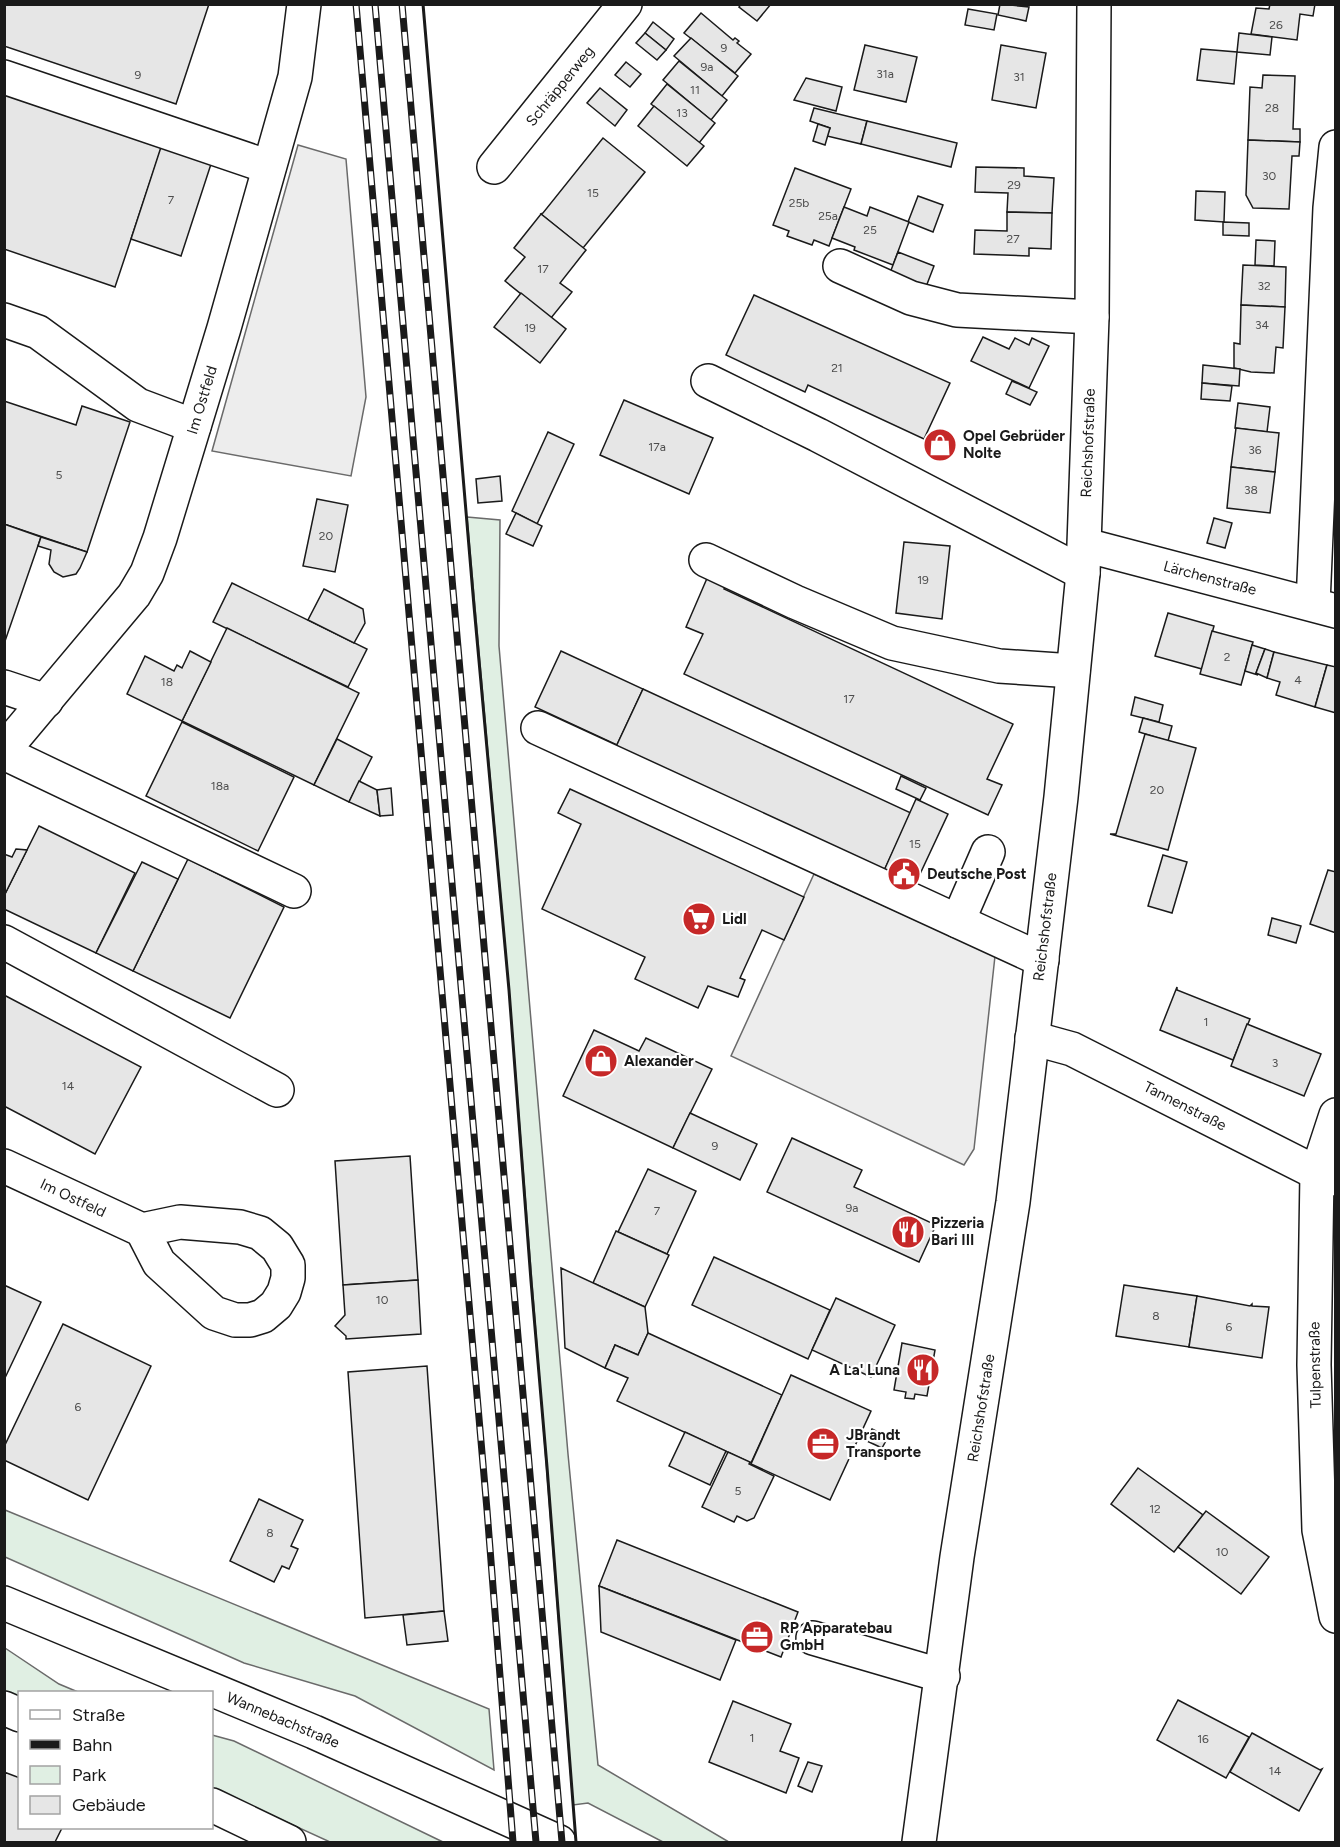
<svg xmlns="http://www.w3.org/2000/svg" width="1340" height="1847" font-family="Figtree,sans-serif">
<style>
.green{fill:#e0efe3;stroke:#6a6a6a;stroke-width:1.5}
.parking{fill:#ededed;stroke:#6a6a6a;stroke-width:1.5}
.building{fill:#e6e6e6;stroke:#1a1a1a;stroke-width:1.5}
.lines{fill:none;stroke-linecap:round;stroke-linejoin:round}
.minor-casing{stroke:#1a1a1a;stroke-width:36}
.major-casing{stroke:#1a1a1a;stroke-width:36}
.minor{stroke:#fff;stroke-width:33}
.major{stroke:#fff;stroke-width:33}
.rail-casing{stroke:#1a1a1a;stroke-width:7}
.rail{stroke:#fff;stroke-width:4.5;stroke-dasharray:14;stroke-linecap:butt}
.wall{stroke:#1a1a1a;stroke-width:3}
.labels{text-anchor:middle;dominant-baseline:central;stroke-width:4.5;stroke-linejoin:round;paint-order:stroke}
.number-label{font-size:12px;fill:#4d4d4d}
.street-label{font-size:15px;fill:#1a1a1a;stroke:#fff}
.poi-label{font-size:15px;font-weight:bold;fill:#1a1a1a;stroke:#fff;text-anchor:start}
</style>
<rect width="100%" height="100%" fill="#fff"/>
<g class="green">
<path d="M467 517 500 520 499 646 568 1454 598 1765 729 1842H663L588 1803 573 1805 509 990Z"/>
<path d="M5 1510 489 1709 494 1770 355 1696 244 1663 5 1557Z"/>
<path d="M5 1648 59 1684 78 1692H20L19 1698 5 1691Z"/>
<path d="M212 1735 234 1741 443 1842H330L212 1788Z"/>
</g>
<g class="parking">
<path d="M298 145 346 159 366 397 351 476 212 451Z"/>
<path d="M814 874 995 956 974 1149 964 1165 731 1056Z"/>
</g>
<g class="building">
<path d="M4 4H209L176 104 4 46Z"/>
<path d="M741 4H771L757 21 739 7Z"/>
<path d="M1000 4 1029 7 1026 21 998 15Z"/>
<path d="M1270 4H1315L1313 16 1300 14 1297 40 1251 34 1256 8 1269 9Z"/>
<path d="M968 9 997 14 994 30 965 25Z"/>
<path d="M701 13 733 40 735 38 739 41 737 43 751 54 735 73 684 33Z"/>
<path d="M653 22 674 39 666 50 645 33Z"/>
<path d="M645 33 666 50 657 60 636 43Z"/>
<path d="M1239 33 1272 37 1270 55 1237 52Z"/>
<path d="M691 38 738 76 722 96 674 56Z"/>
<path d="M865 45 917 57 906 102 854 90Z"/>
<path d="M1001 45 1046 53 1036 108 992 100Z"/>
<path d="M1201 49 1237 52 1234 84 1197 80Z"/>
<path d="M679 61 727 100 711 120 663 80Z"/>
<path d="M626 62 641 74 630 87 615 75Z"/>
<path d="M1263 75 1295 76 1293 129H1300V142L1248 140 1250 87 1262 88Z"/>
<path d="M806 78 842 87 836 111 794 100Z"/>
<path d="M667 84 715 123 699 143 651 104Z"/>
<path d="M600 88 627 110 615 126 587 103Z"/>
<path d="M4 93 162 146 115 287 4 249Z"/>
<path d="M654 106 704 146 687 166 638 126Z"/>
<path d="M814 108 867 121 861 144 827 136 830 128 810 121Z"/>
<path d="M867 121 957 143 951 167 861 144Z"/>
<path d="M818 124 830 128 825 145 813 141Z"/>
<path d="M603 138 645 172 583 248 541 214 543 213Z"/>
<path d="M1248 140 1300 142 1299 156H1292L1289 209 1253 208 1246 195Z"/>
<path d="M162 144 212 161 181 256 131 239Z"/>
<path d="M976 167 1024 168V176L1054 178 1052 213 1007 212 1008 193 975 192Z"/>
<path d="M795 168 851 189 829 246 814 240 812 245 787 236 789 231 773 225Z"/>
<path d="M1196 191 1225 192 1224 222 1195 220Z"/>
<path d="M918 196 943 205 933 232 908 222Z"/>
<path d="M844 207 867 216 870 207 909 222 893 265 854 250 855 247 832 238Z"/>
<path d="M1007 212 1052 213 1051 249 1029 248V256L974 254 975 230 1007 231Z"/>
<path d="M541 214 586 250 560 283 572 292 551 318 505 281 525 257 514 248Z"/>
<path d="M1223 222 1249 223V236L1223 235Z"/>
<path d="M1256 240 1275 241 1274 266 1255 265Z"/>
<path d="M898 252 934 266 924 292 888 278Z"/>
<path d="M1243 265 1286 267 1285 307 1241 305Z"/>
<path d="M521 293 566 329 540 363 494 327Z"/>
<path d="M754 295 950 383 924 439 808 385 805 392 726 355Z"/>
<path d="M1241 305 1285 307 1283 348 1276 347 1274 373 1251 372 1234 368V343L1240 344Z"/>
<path d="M983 337 1009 349 1015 338 1029 345 1032 338 1049 346 1029 388 971 361Z"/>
<path d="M1203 365 1240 369 1239 386 1202 383Z"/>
<path d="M1012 381 1037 392 1030 405 1006 394Z"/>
<path d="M1202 383 1232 386 1230 401 1201 399Z"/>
<path d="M624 400 713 438 689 494 600 455Z"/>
<path d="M4 401 76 425 82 406 130 422 87 552 4 524Z"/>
<path d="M1238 403 1270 407 1267 432 1235 428Z"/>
<path d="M1236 428 1279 433 1275 472 1231 467Z"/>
<path d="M548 432 574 444 537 524 512 511Z"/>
<path d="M1231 467 1275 472 1270 513 1227 508Z"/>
<path d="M500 476 502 501 478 503 476 479Z"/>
<path d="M317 499 348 505 335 572 303 566Z"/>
<path d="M516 513 542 526 533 546 506 534Z"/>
<path d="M1214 518 1232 523 1225 548 1207 543Z"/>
<path d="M4 524 41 537 4 644Z"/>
<path d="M41 537 87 552 80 568 76 574 63 577 54 572 49 564 51 550 38 546Z"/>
<path d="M904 542 950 546 942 619 896 613Z"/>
<path d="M708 576 726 585 724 589 1013 724 987 779 1002 785 988 815 684 674 703 634 686 627Z"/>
<path d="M232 583 367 649 348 687 213 622Z"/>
<path d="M324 589 363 609 365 623 354 643 308 620Z"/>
<path d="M1168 613 1214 626 1202 669 1155 656Z"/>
<path d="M227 628 359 693 314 785 182 721Z"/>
<path d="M1212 631 1253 642 1241 685 1200 674Z"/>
<path d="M1252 645 1265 649 1256 673 1258 675 1245 671Z"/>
<path d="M1265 649 1274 652 1267 678 1256 673Z"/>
<path d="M190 651 211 662 182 721 127 694 145 656 174 671 177 665 182 668Z"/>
<path d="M561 651 643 689 617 745 535 707Z"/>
<path d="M1274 652 1327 665 1315 707 1276 695 1280 682 1267 678Z"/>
<path d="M1327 665 1336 667V713L1315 707Z"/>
<path d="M643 689 911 813 882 875 614 751Z"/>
<path d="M1135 697 1163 705 1159 722 1131 715Z"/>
<path d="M1143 718 1172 726 1168 741 1139 732Z"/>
<path d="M182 722 294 777 258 851 146 796Z"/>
<path d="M1145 734 1196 748 1168 850 1110 834H1116Z"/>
<path d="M337 739 372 757 349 802 314 785Z"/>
<path d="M901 776 926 788 920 800 896 789Z"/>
<path d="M359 781 377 790 380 816 349 802Z"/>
<path d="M391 788 393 815 380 816 377 790Z"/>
<path d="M570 789 804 897 784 940 762 930 740 978 745 980 738 997 708 986 698 1008 635 979 645 957 542 909 581 824 558 813Z"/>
<path d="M916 799 948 814 913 889 882 875Z"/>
<path d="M39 826 135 873 96 953 4 909V896Z"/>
<path d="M16 849 27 850 4 896V854L12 857Z"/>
<path d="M1163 855 1187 862 1172 913 1148 906Z"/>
<path d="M188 859 284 907 230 1018 133 971Z"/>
<path d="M142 862 178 879 133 971 96 953Z"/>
<path d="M1328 870 1336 872V933L1310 924Z"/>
<path d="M1272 918 1301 926 1296 943 1268 935Z"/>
<path d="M1177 987V990L1250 1019 1233 1060 1160 1030Z"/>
<path d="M4 995 141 1067 95 1154 4 1106Z"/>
<path d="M1247 1024 1321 1054 1304 1096 1231 1066Z"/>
<path d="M594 1030 639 1051 646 1038 712 1069 673 1148 563 1096Z"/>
<path d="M690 1113 757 1144 740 1180 673 1148Z"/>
<path d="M792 1138 862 1170 854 1187 936 1225 919 1262 767 1192Z"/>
<path d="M410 1156 418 1280 343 1285 335 1161Z"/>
<path d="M648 1169 696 1191 667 1254 618 1232Z"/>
<path d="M616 1231 669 1255 645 1307 593 1283Z"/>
<path d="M714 1257 830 1310 808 1359 692 1305Z"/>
<path d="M561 1268 645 1307 648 1333 638 1355 615 1345 605 1368 565 1348Z"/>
<path d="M418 1280 421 1334 346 1339V1336L335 1326 345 1315 343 1285Z"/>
<path d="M4 1285 41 1302 4 1380Z"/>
<path d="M1124 1285 1197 1296 1189 1347 1116 1336Z"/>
<path d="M1197 1296 1250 1306 1252 1304V1306L1269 1307 1262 1358 1189 1347Z"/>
<path d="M836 1298 895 1325 871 1377 812 1350Z"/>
<path d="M63 1324 151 1366 88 1500 4 1460V1447Z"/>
<path d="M648 1333 782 1395 751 1463 617 1401 628 1378 605 1368 615 1345 638 1355Z"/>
<path d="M902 1343 935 1350 927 1396 915 1394 914 1399 905 1398 906 1392 894 1390Z"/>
<path d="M427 1366 444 1611 365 1618 348 1372Z"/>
<path d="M791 1375 871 1411 830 1500 751 1464Z"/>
<path d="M872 1429 888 1437 882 1448 867 1441Z"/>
<path d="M685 1432 726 1451 710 1485 669 1466Z"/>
<path d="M728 1452 750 1462 749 1464 774 1476 754 1518 747 1521 737 1516 734 1522 702 1507Z"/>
<path d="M1138 1468 1203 1515 1174 1552 1111 1504Z"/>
<path d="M259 1499 303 1520 291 1546 298 1549 289 1569 282 1566 274 1582 230 1561Z"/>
<path d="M1206 1511 1269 1557 1241 1594 1178 1547Z"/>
<path d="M617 1540 798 1612 781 1657 599 1586Z"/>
<path d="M599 1586 736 1640 720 1680 601 1632Z"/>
<path d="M444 1611 448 1641 407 1645 403 1615Z"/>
<path d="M1178 1700 1249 1737 1226 1778 1157 1740Z"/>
<path d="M733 1701 791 1724 780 1751 799 1758 786 1793 709 1762Z"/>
<path d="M1252 1733 1320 1770 1322 1769 1299 1811 1230 1772Z"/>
<path d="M808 1762 822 1766 812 1792 798 1786Z"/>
<path d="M4 1772 20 1778V1828H62L55 1842H4Z"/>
</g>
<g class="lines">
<defs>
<g id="minor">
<path d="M4 77 269 167"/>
<path d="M494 167 625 4"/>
<path d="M840 266 911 298 957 310 1092 317"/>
<path d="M4 320 38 332 138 405 194 426"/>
<path d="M708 381 818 435 1083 573"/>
<path d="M1085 545 1336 611"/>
<path d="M706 560 795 602 892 643 999 666 1073 671"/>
<path d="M1313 604 1330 208 1336 147"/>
<path d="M4 687 46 701"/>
<path d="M538 728 1042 960"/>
<path d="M4 750 134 595 147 573 160 538 224 328 295 77 304 4"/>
<path d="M4 753 294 891"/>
<path d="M958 921 988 852"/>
<path d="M4 942 277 1090"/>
<path d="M1032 1038 1072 1049 1317 1173 1336 1179"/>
<path d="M1336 1115 1317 1173 1314 1365 1319 1530 1336 1616"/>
<path d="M4 1166 142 1230 180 1222 240 1227 260 1233 277 1247 288 1265V1278L284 1292 276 1305 263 1316 250 1320H235L214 1313 159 1263 142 1230"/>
<path d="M813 1638 943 1676"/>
<path d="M4 1708 20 1715"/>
<path d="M212 1805 289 1842"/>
<path d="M919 1842 957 1557 1013 1202 1061 797 1083 573 1092 317 1094 4"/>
</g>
<path id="major" d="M4 1603 314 1732 559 1842"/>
</defs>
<use href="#minor" class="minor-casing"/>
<use href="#major" class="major-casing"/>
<use href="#minor" class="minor"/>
<use href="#major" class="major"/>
<defs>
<g id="rail">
<path d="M356 4 487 1510 513 1842"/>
<path d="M375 4 536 1842"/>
<path d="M402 4 562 1842"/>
</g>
</defs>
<use href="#rail" class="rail-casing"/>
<use href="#rail" class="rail"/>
<path class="wall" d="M423 4 474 606 509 990 531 1281 547 1467 576 1842"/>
</g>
<defs>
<symbol id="shop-disc" viewBox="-11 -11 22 22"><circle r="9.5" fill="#c62828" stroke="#fff"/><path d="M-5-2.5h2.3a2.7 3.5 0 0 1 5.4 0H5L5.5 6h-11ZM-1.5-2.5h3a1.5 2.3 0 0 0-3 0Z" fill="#fff"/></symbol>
<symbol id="civic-disc" viewBox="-11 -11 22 22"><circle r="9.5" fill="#c62828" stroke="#fff"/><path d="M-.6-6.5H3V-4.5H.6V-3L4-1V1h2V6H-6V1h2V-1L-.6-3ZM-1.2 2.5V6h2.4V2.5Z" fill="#fff"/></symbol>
<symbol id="supermarket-disc" viewBox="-11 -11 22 22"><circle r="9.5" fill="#c62828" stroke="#fff"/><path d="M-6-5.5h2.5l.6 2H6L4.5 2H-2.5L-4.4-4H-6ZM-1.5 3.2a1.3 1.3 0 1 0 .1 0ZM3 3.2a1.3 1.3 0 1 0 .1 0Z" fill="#fff"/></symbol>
<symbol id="restaurant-disc" viewBox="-11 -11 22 22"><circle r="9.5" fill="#c62828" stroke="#fff"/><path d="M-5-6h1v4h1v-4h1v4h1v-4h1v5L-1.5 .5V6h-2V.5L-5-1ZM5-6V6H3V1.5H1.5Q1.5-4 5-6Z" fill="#fff"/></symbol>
<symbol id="office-disc" viewBox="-11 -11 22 22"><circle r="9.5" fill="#c62828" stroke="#fff"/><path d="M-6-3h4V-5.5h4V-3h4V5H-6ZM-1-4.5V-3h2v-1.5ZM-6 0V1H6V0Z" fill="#fff"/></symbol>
</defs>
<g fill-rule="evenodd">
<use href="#shop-disc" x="921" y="426" width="38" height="38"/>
<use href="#civic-disc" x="885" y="855" width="38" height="38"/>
<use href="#supermarket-disc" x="680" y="900" width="38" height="38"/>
<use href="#shop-disc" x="582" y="1042" width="38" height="38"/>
<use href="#restaurant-disc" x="889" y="1213" width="38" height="38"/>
<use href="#restaurant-disc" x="904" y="1351" width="38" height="38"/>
<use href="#office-disc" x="804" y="1425" width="38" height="38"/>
<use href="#office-disc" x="738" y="1618" width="38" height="38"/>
</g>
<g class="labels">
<g class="number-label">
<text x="1276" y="25">26</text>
<text x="724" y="48">9</text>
<text x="707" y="67">9a</text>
<text x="885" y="74">31a</text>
<text x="138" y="75">9</text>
<text x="1019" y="77">31</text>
<text x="695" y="90">11</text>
<text x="1272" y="108">28</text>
<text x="682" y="113">13</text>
<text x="1269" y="176">30</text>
<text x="1014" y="185">29</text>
<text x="593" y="193">15</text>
<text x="171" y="200">7</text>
<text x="799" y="203">25b</text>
<text x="828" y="216">25a</text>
<text x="870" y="230">25</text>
<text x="1013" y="239">27</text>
<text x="543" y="269">17</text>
<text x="1264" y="286">32</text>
<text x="1262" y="325">34</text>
<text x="530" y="328">19</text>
<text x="837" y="368">21</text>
<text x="657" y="447">17a</text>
<text x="1255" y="450">36</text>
<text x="59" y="475">5</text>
<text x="1251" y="490">38</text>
<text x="326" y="536">20</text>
<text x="923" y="580">19</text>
<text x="1227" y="657">2</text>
<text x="1298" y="680">4</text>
<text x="167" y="682">18</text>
<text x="849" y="699">17</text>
<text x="220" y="786">18a</text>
<text x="1157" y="790">20</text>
<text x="915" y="844">15</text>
<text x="1206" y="1022">1</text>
<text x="1275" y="1063">3</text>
<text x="68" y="1086">14</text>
<text x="715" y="1146">9</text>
<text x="852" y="1208">9a</text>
<text x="657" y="1211">7</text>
<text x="382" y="1300">10</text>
<text x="1156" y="1316">8</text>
<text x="1229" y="1327">6</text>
<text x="78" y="1407">6</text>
<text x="738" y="1491">5</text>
<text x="1155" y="1509">12</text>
<text x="270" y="1533">8</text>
<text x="1222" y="1552">10</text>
<text x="752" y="1738">1</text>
<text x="1203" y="1739">16</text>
<text x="1275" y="1771">14</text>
</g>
<g class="street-label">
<text transform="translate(560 86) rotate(-51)">Schräpperweg</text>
<text transform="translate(202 400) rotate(-73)">Im Ostfeld</text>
<text transform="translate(1088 443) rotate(-88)">Reichshofstraße</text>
<text transform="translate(1210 578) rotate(15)">Lärchenstraße</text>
<text transform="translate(1045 927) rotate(-83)">Reichshofstraße</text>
<text transform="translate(1185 1106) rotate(27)">Tannenstraße</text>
<text transform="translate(73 1198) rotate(25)">Im Ostfeld</text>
<text transform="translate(1315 1365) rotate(-91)">Tulpenstraße</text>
<text transform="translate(981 1408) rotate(-81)">Reichshofstraße</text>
<text transform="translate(283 1720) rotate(23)">Wannebachstraße</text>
</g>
<g class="poi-label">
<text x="963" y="436">Opel Gebrüder<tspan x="963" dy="17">Nolte</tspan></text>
<text x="927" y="874">Deutsche Post</text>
<text x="722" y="919">Lidl</text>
<text x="624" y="1061">Alexander</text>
<text x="931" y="1223">Pizzeria<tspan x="931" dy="17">Bari III</tspan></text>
<text x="900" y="1370" text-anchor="end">A La' Luna</text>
<text x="846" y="1435">JBrandt<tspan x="846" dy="17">Transporte</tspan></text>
<text x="780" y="1628">RP Apparatebau<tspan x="780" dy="17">GmbH</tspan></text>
</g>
</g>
<rect width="1340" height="1847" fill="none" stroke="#1a1a1a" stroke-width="12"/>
<rect x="18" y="1691" width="195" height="138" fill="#ffffff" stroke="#a3a3a3" stroke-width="1.5"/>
<rect x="30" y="1710" width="30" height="9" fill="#ffffff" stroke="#a3a3a3" stroke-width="1.5"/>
<text x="72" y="1721" font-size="18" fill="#1a1a1a">Straße</text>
<rect x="30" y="1740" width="30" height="9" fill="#1a1a1a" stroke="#a3a3a3" stroke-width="1.5"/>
<text x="72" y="1751" font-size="18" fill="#1a1a1a">Bahn</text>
<rect x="30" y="1766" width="30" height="18" fill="#e0efe3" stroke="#a3a3a3" stroke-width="1.5"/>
<text x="72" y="1781" font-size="18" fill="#1a1a1a">Park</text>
<rect x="30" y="1796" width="30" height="18" fill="#e6e6e6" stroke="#a3a3a3" stroke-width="1.5"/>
<text x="72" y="1811" font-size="18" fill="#1a1a1a">Gebäude</text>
</svg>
